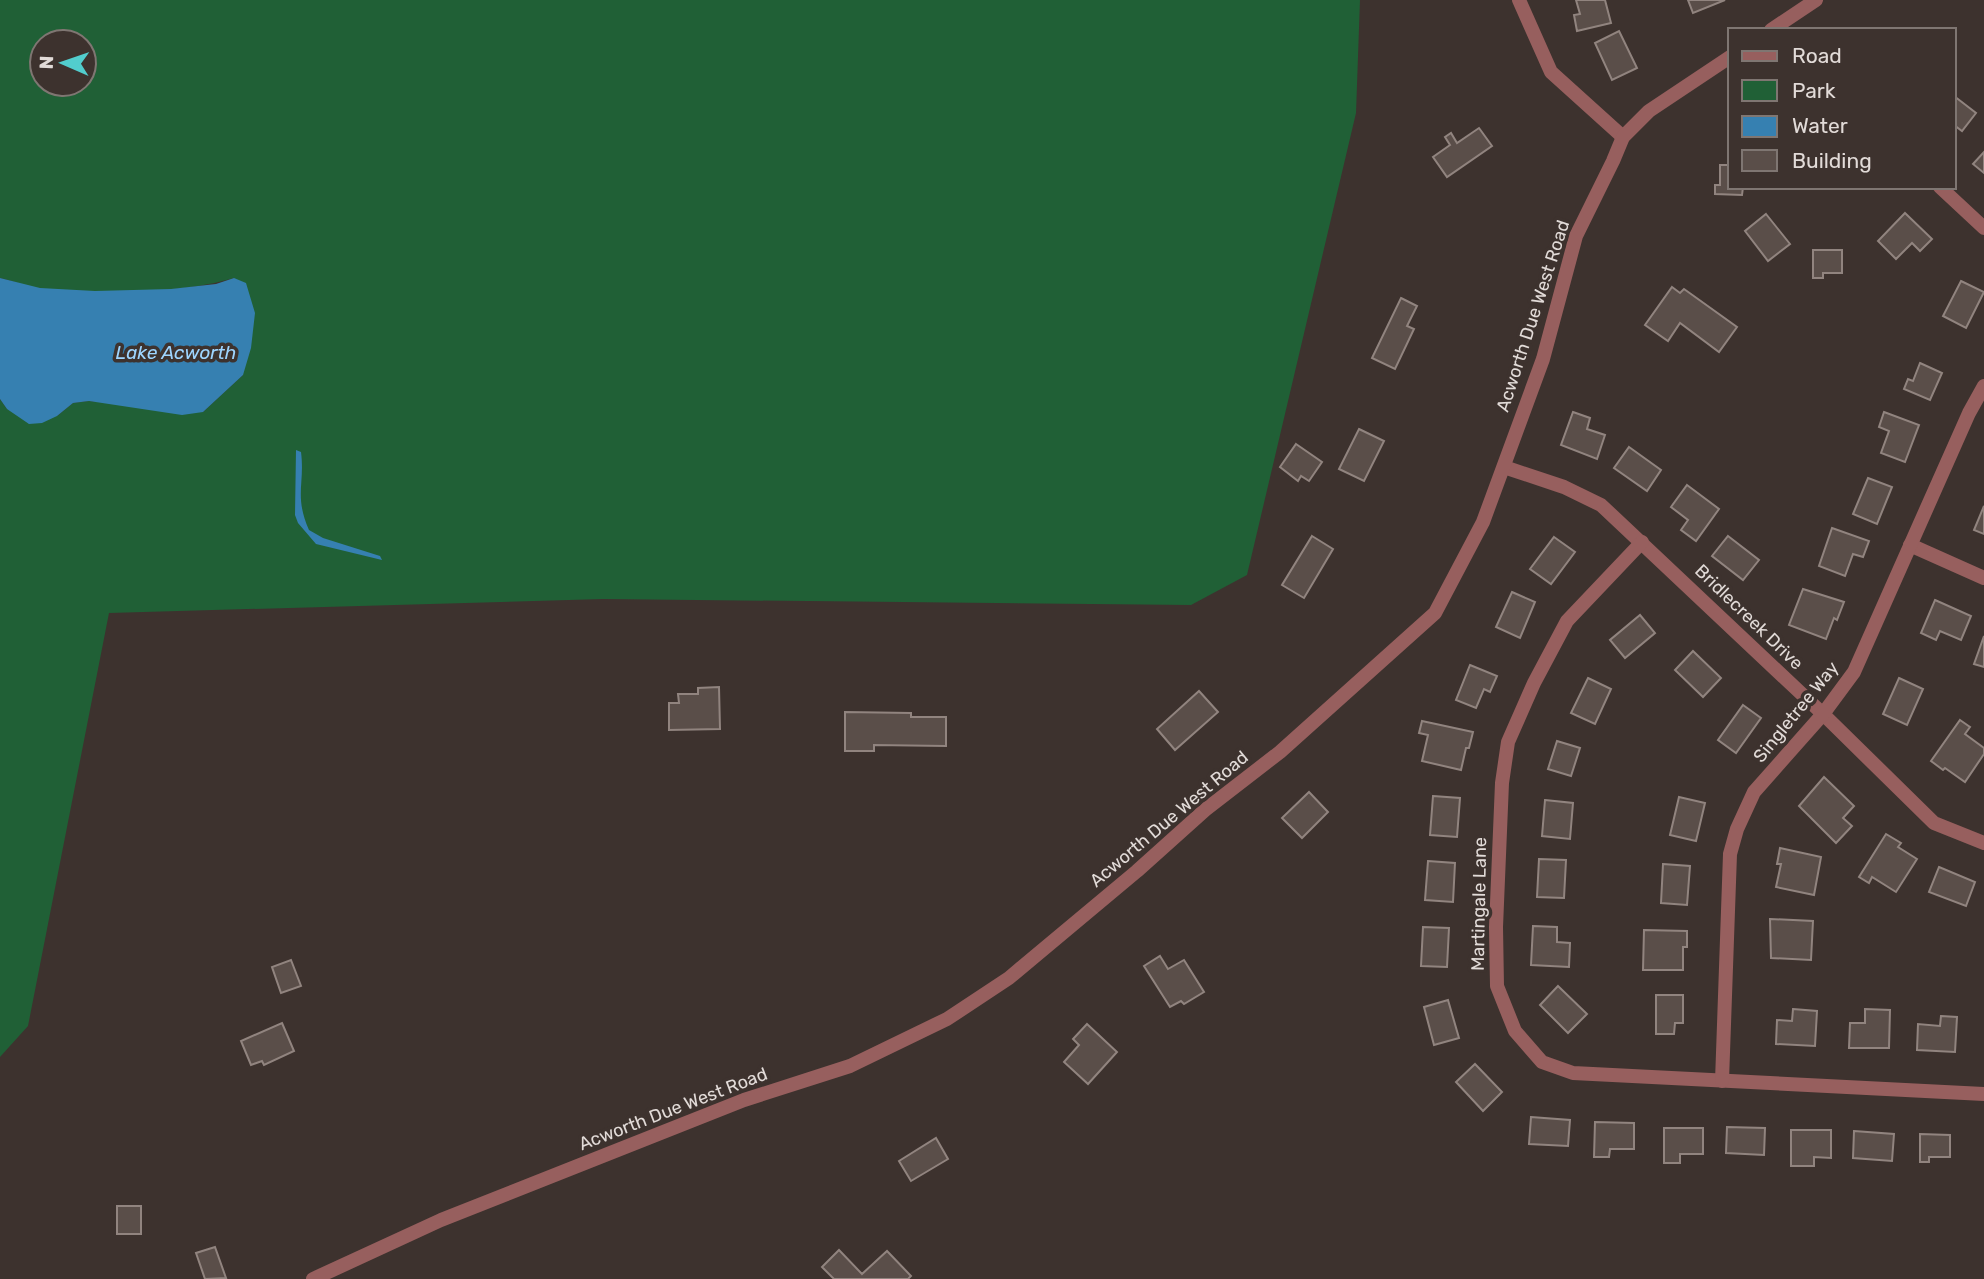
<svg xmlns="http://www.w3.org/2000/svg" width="1984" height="1279" font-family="Rubik,sans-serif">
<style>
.green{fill:#206036;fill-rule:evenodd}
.water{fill:#3680b1}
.building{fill:#5a4e49;stroke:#91847f;stroke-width:2}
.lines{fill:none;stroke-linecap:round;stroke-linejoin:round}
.minor{stroke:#975f5e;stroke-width:14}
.labels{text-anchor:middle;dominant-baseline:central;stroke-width:7;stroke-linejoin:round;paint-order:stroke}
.street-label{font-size:18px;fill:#e2dbd8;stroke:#3d322e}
.water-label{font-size:19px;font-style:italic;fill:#9ed5ff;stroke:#3d322e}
</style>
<rect width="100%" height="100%" fill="#3d322e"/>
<path class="green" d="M0 0H1360L1356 113 1247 575 1191 605 603 599 109 613 28 1026 0 1057V399L7 409 57 416 73 403 89 401 203 412 243 375 234 278C180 294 98 295 42 289 28 287 14 281 0 278ZM42 42H84V84H42Z"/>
<g class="water">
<path d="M0 278 40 288 95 291 171 289 216 284 234 278 246 283 255 313 251 348 243 375 203 412 182 415 89 401 73 403 57 416 42 423 29 424 7 409 0 399Z"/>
<path d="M296 450 301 452C305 484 294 496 309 530L323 538 380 556 382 560 316 544 298 523 295 515Z"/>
</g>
<g class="building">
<path d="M1576 0H1605L1611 23 1577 31 1574 15 1580 14Z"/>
<path d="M1688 0H1725L1693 13Z"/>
<path d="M1619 31 1637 68 1612 80 1595 43Z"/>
<path d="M1954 96 1976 113 1962 131 1954 125Z"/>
<path d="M1479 128 1492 146 1447 177 1433 157 1450 145 1445 137 1451 133 1457 143Z"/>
<path d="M1984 152V173L1973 164Z"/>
<path d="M1720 165H1730V187H1743L1742 195 1715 194V185H1720Z"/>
<path d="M1905 213 1932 239 1920 251 1912 243 1896 259 1878 241Z"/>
<path d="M1766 214 1790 244 1768 261 1745 231Z"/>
<path d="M1813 250H1842V273H1823V278H1813Z"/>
<path d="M1961 281 1984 292 1966 328 1943 316Z"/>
<path d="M1672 287 1680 293 1684 289 1737 327 1719 352 1680 323 1668 341 1645 325Z"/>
<path d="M1401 298 1417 306 1407 326 1414 329 1395 369 1372 358Z"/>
<path d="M1920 363 1942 373 1930 400 1904 389 1908 379 1913 381Z"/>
<path d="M1573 412 1590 418 1587 429 1605 435 1597 459 1561 445Z"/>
<path d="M1884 412 1919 425 1905 462 1881 453 1889 431 1879 427Z"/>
<path d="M1359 429 1384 441 1364 481 1339 469Z"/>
<path d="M1296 444 1322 462 1309 481 1301 476 1298 481 1280 467Z"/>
<path d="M1629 447 1661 470 1647 491 1614 468Z"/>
<path d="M1868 478 1892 487 1877 524 1853 514Z"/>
<path d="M1687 485 1719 509 1696 541 1681 530 1688 520 1671 507Z"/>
<path d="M1984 506V534L1974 530Z"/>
<path d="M1832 528 1869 541 1863 557 1853 554 1845 576 1819 566Z"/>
<path d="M1312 536 1333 549 1304 598 1282 585Z"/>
<path d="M1728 536 1759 560 1743 580 1712 556Z"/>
<path d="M1554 537 1575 552 1551 584 1530 569Z"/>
<path d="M1803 589 1844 602 1837 620 1834 618 1826 639 1789 625Z"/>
<path d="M1512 592 1535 602 1520 638 1496 627Z"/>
<path d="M1935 600 1971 616 1961 640 1940 631 1936 640 1921 633Z"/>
<path d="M1640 615 1655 633 1625 658 1610 640Z"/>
<path d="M1984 636V667L1974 664Z"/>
<path d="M1693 651 1721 678 1703 697 1675 670Z"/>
<path d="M1470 665 1497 676 1490 692 1484 689 1476 708 1456 700Z"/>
<path d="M1588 678 1611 689 1595 724 1571 713Z"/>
<path d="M1899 678 1923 689 1907 725 1883 714Z"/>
<path d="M719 687 720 729 669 730V703H679L678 694H698V688Z"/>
<path d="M1199 691 1218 712 1175 750 1157 729Z"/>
<path d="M1743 705 1761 718 1736 753 1718 740Z"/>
<path d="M845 712 911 713V717H946V746L874 745V751H845Z"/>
<path d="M1960 720 1970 727 1965 734 1984 748V754L1965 782 1945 768 1943 770 1931 761Z"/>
<path d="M1422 721 1473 732 1469 748H1466L1461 770 1422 761 1428 735 1419 733Z"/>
<path d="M1557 741 1580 748 1571 776 1548 769Z"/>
<path d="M1824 777 1854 806 1843 818 1852 826 1836 843 1799 806Z"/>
<path d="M1309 792 1328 812 1302 838 1282 818Z"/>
<path d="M1433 796 1460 798 1457 837 1430 835Z"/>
<path d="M1679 797 1705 803 1696 841 1670 835Z"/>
<path d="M1545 800 1573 803 1570 839 1542 836Z"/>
<path d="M1886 834 1901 843 1898 847 1917 859 1896 892 1872 877 1869 883 1859 877Z"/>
<path d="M1780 848 1821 857 1814 895 1776 887 1781 864H1777Z"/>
<path d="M1539 859 1566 860 1564 898 1537 897Z"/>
<path d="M1428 861 1455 863 1453 902 1425 900Z"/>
<path d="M1663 864 1690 866 1687 905 1661 903Z"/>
<path d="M1939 867 1975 882 1966 906 1929 892Z"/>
<path d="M1770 919 1813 921 1811 960 1771 958Z"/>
<path d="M1533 926 1557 927V942L1570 943 1569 967 1531 965Z"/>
<path d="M1423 927 1449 928 1447 967 1421 966Z"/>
<path d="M1644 930 1687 931V947H1683V970H1643Z"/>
<path d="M1160 956 1168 969 1184 960 1204 992 1184 1004 1181 1001 1170 1007 1144 966Z"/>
<path d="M291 960 301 986 281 993 272 967Z"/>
<path d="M1558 986 1587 1014 1568 1033 1540 1005Z"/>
<path d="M1656 995H1683V1023H1675L1674 1034H1656Z"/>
<path d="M1448 1000 1459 1038 1434 1045 1424 1007Z"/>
<path d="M1793 1009 1817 1011 1815 1046 1776 1044 1777 1020 1792 1021Z"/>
<path d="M1865 1009 1890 1010 1889 1048H1849L1850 1023H1865Z"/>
<path d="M1941 1016 1957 1017 1955 1052 1917 1050 1918 1024 1940 1026Z"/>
<path d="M282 1023 294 1051 264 1065 262 1061 251 1065 241 1041Z"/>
<path d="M1087 1024 1117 1052 1088 1084 1064 1062 1079 1045 1073 1039Z"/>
<path d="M1475 1064 1502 1092 1483 1111 1456 1082Z"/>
<path d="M1531 1117 1570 1120 1568 1146 1529 1144Z"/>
<path d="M1595 1122 1634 1123V1149H1610L1609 1157H1594Z"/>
<path d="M1727 1127 1765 1128 1764 1155 1726 1153Z"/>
<path d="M1664 1128H1703V1154H1680V1163H1664Z"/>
<path d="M1791 1130H1831V1158L1814 1157V1166H1791Z"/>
<path d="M1854 1131 1894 1134 1892 1161 1853 1158Z"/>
<path d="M1920 1134 1950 1135V1157H1929V1162H1920Z"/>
<path d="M936 1138 948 1159 911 1181 899 1161Z"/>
<rect x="117" y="1206" width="24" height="28"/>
<path d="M215 1247 226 1278 205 1279 196 1253Z"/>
<path d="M839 1250 862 1274 887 1251 911 1276 908 1279H834L822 1267Z"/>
</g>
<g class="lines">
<g class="minor">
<path d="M1519 0 1551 72 1623 137"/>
<path d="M1771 30 1816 0"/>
<path d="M1940 187 1984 228"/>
<path d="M1504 467 1564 487 1601 505 1823 714 1934 823 1984 843"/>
<path d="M1642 542 1567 621 1534 683 1508 742 1502 783 1496 927 1497 986 1515 1031 1542 1062 1573 1073 1984 1094"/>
<path d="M1910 545 1984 578"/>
<path d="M1722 1081 1730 854 1737 829 1754 792 1823 714 1854 672 1969 413 1984 386"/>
<path d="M313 1279 441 1220 744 1100 850 1066 947 1019 1009 978 1137 871 1205 810 1280 752 1435 613 1483 522 1543 359 1576 236 1613 161 1623 137 1649 111 1730 57"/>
</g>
</g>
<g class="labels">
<g class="street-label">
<text transform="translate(1533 316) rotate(-72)">Acworth Due West Road</text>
<text transform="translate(1749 617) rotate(44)">Bridlecreek Drive</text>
<text transform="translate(1796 712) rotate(-51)">Singletree Way</text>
<text transform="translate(1169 819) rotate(-40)">Acworth Due West Road</text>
<text transform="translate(1479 904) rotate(-89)">Martingale Lane</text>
<text transform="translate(673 1109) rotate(-21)">Acworth Due West Road</text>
</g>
<g class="water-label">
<text x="176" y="352">Lake Acworth</text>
</g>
</g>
<rect x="1728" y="28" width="228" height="161" fill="#3d322e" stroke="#7f7672" stroke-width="2"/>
<rect x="1742" y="51" width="35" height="10" fill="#975f5e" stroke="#7f7672" stroke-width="2"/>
<text x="1792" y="63" font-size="21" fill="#e2dbd8">Road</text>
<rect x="1742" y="80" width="35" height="21" fill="#206036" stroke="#7f7672" stroke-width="2"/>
<text x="1792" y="98" font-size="21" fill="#e2dbd8">Park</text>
<rect x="1742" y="116" width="35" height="21" fill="#3680b1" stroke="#7f7672" stroke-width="2"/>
<text x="1792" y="133" font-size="21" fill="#e2dbd8">Water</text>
<rect x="1742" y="150" width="35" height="21" fill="#5a4e49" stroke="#7f7672" stroke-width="2"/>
<text x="1792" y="168" font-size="21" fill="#e2dbd8">Building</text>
<g transform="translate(63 63) rotate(272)"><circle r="33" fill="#3d322e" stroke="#7f7672" stroke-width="2"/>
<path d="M0-5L12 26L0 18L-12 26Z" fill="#52cdcd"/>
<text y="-10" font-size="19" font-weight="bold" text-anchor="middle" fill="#e2dbd8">N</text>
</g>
</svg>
